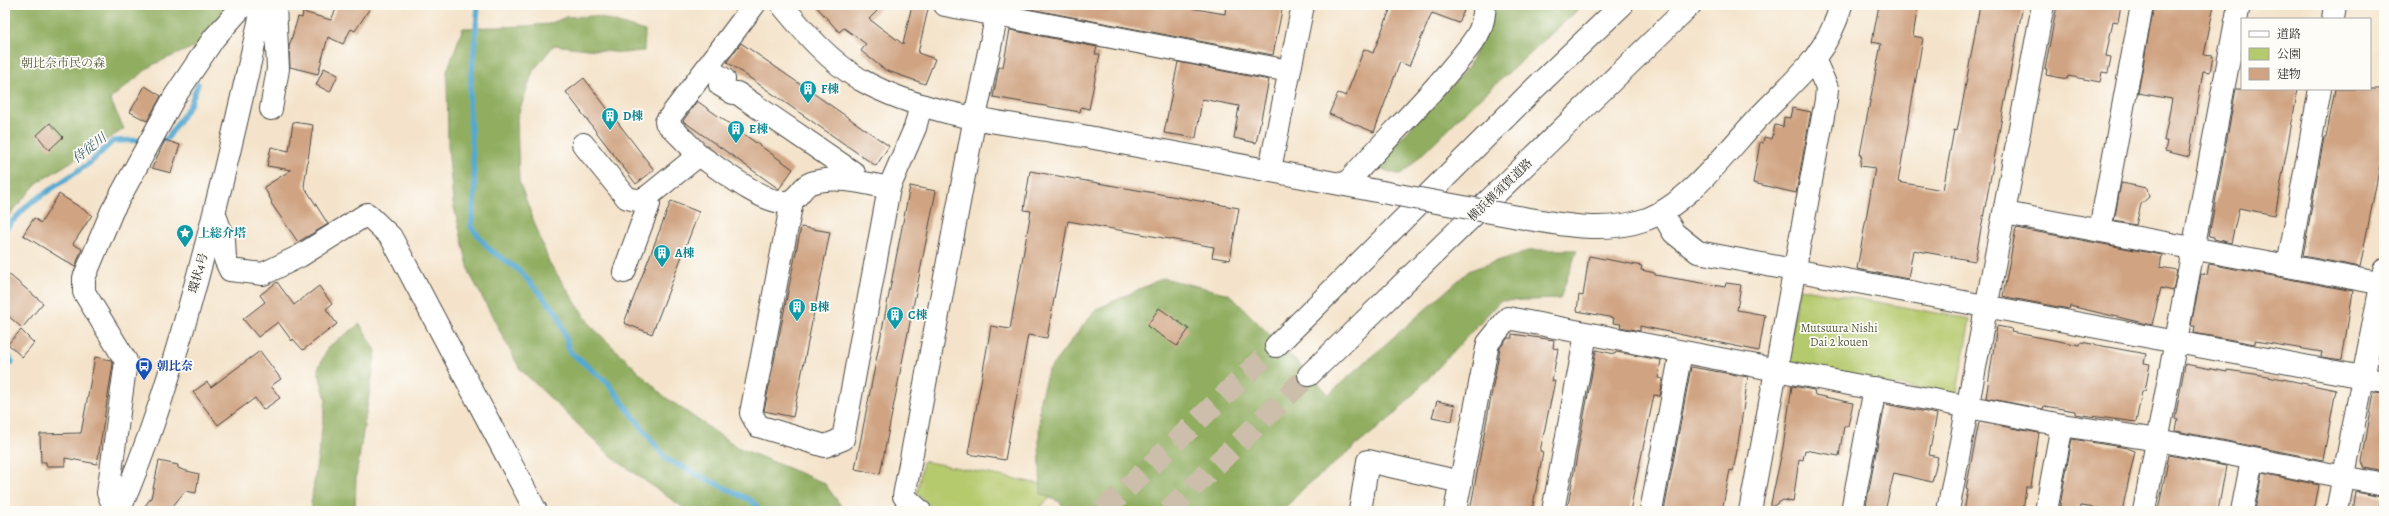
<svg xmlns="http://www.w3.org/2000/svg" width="2389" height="516" font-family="Alegreya,'Noto Serif JP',serif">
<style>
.green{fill:#b5c96d;stroke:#707a4c}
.forest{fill:#90ad60;stroke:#5e6c46}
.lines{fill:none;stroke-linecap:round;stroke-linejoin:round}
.stream{stroke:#55a9d1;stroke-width:5.5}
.building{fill:#d0a483}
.highway-tunnel{stroke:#ccbeaa;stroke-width:22;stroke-dasharray:22 11;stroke-linecap:butt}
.minor-casing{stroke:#494743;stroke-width:24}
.major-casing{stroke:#494743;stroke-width:24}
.highway-casing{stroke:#494743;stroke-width:24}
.minor{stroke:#fff;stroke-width:22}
.major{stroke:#fff;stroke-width:22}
.highway{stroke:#fff;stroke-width:22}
.minor-bridge-casing{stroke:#494743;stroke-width:24;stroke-linecap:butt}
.minor-bridge{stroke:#fff;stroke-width:22}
.labels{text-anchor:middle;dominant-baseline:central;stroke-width:3.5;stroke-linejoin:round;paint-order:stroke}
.park-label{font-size:12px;fill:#545a3f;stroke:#fdfcf7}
.culture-label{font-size:12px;font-weight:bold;fill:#0d838f;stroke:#fdfcf7;text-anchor:start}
.street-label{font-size:12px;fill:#2b2b2b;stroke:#fdfcf7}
.transit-label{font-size:12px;font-weight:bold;fill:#164399;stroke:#fdfcf7;text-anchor:start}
.water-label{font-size:13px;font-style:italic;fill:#3c5d6d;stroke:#fdfcf7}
</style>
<rect width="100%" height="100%" fill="#fdfcf7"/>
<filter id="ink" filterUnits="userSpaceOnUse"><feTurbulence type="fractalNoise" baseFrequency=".025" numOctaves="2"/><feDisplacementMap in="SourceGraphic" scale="8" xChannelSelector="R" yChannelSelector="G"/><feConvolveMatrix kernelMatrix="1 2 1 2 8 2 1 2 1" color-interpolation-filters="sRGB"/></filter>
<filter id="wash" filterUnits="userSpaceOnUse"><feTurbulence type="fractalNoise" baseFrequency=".012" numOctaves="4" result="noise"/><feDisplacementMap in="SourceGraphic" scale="16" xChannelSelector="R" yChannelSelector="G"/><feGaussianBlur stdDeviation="0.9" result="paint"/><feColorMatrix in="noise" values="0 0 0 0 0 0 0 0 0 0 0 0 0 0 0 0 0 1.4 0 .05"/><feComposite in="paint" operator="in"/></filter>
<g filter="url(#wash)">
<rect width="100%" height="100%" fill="#f4e3ca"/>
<g class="green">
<path d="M1799 288 1970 319 1956 396 1785 366Z"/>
<path d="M923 461 1061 488 1036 511H936L917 494Z"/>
</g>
<g class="forest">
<path d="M5 5H243L196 46 152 65 110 99 124 129 37 183 5 220Z"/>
<path d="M1495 5H1583L1464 113 1401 175 1374 167 1469 66Z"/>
<path d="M595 16 645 31 644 51 622 53 554 45 533 71 517 118 519 181 549 262 591 326 665 397 737 447 824 483 845 511H688L613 458 520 369 470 274 453 203 448 146 447 71 463 28 527 26 549 24 566 17Z"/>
<path d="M1531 250H1577L1560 299 1500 301 1394 415 1304 488 1282 511H1067L1060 502 1041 494 1039 442 1040 399 1048 371 1095 310 1163 278 1229 294 1329 394 1470 270Z"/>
<path d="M360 324 376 351 356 477 355 511H310L326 400 318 369 328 347Z"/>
</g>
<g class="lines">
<g class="stream">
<path d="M475 5 478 7 469 102 475 192 471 227 490 250 519 270 558 314 570 352 608 383 666 459 752 501 760 511"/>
<path d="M157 140 167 139 190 105 198 84"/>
<path d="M5 229 29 204 91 162 113 141 145 140"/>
<path d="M5 350 12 362 5 367"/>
</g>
</g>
<g id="blocks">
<g class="building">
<path d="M338 5H372L355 31 351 29 343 44 328 37 318 74 290 67 289 47 298 17 302 18 303 12 331 20Z"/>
<path d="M815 5H883L869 19 903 44 912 5 928 9 918 53 935 59 925 84 885 70 861 51 866 44 844 28 839 32Z"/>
<path d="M1172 5 1225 14 1226 5H1283L1273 55 1014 6Z"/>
<path d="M1392 5H1466L1459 23 1432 13 1409 66 1400 62 1374 132 1329 114 1338 93 1346 96 1364 49 1373 53Z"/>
<path d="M1879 5H1918L1913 36 1923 38 1898 182 1943 190 1954 130 1957 131 1963 100 1980 5H2023L1975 261 1913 250 1908 279 1857 269 1875 168 1860 166 1862 154H1860L1881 44 1872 42Z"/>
<path d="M2057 5H2121L2118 22 2113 21 2106 56 2111 57 2108 73 2102 72 2100 82 2068 76 2067 79 2046 75 2047 69H2045Z"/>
<path d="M2154 5H2214L2204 55 2213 56 2210 72 2203 71 2189 157 2165 151 2167 141H2164L2172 99 2138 93Z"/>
<path d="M1010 30 1097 47 1095 54H1100L1089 109 1081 107 1080 112 993 97 999 67H1003Z"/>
<path d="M741 43 889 146 876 166 727 62Z"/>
<path d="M1178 62 1269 80 1256 143 1234 138 1239 106 1202 99 1196 138 1164 133Z"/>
<path d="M324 68 338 75 330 92 316 85Z"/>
<path d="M584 78 654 170 636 184 566 92Z"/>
<path d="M145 86 161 96 147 121 130 112Z"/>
<path d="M2236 89H2298L2275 215 2239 208 2231 243 2214 239V237L2209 236Z"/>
<path d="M2335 89H2384V145L2360 267 2303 256 2324 138H2326Z"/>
<path d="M697 101 793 169 779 189 683 121Z"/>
<path d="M1792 108 1811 112 1796 193 1753 183 1760 142 1763 143 1764 137 1772 139 1775 125 1783 127 1784 117 1790 118Z"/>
<path d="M293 122 313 125 304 186 328 224 298 242 271 203 272 202 264 187 291 170 267 166 271 147 289 151Z"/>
<path d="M50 123 63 137 49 150 37 135Z"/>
<path d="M165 140 180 145 171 173 152 168Z"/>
<path d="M1030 171 1239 208 1230 260 1212 257 1214 247 1068 221 1047 338 1028 335 1005 460 968 454 991 326 1010 329 1031 211 1024 210Z"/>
<path d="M2121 183 2147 188 2149 197 2141 204 2136 225 2114 221Z"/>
<path d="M910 186 936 191 880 474 855 469Z"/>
<path d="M59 194 92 215 73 244 82 249 75 267 23 235 34 218 41 223Z"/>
<path d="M671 201 699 212 652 334 624 323Z"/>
<path d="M801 227 830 232 793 417 764 411Z"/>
<path d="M2016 228 2162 255 2160 267 2177 270 2173 291 2161 288 2152 325 2070 306 2069 309 2006 297 2003 296Z"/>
<path d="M1589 256 1642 266 1641 270 1655 273V275L1725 287 1726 283 1741 285 1737 310 1765 315 1759 351 1640 326V331L1620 327 1621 324 1613 323 1614 318 1577 311 1579 295 1583 296Z"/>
<path d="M2209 264 2353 291 2342 360 2321 357 2322 352 2255 341V344L2194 333 2195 326H2191L2201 274 2207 275Z"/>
<path d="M5 271 43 303 22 328 5 313Z"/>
<path d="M277 282 294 305 319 286 332 304 326 309 337 324 303 350 293 339 292 341 278 322 258 337 243 319 265 302 260 295Z"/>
<path d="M1159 308 1189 329 1177 346 1147 326Z"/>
<path d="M1997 326 2012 329 2011 332 2080 345 2081 342 2146 354 2144 363 2150 364 2145 391H2142L2136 422 2075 414V411L2044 406 2043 409 1986 398Z"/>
<path d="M21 330 34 343 22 357 8 344Z"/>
<path d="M1512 334 1554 340 1553 348 1558 349 1552 381H1555L1540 451 1543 452 1532 511H1470L1500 348 1508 338H1512Z"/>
<path d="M1596 350 1615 354 1616 352 1661 360 1658 378 1663 379 1660 396 1654 395 1630 511H1567Z"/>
<path d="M260 351 281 379 271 386 280 398 263 410 255 398 218 425 193 392 207 382 211 387Z"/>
<path d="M95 357 111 360 113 364 97 464 65 458V466H46V462H41L40 434 81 433Z"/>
<path d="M2185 364 2227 372V370L2268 376 2336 390 2323 460 2176 431 2178 420 2175 419Z"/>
<path d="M1691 367 1748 377 1737 450 1733 471 1730 470 1722 511H1664Z"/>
<path d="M1792 386 1814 390 1815 395 1853 403 1848 426H1844L1839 456 1805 450 1803 460 1799 459 1793 502 1783 500 1770 508 1783 447Z"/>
<path d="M2374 392 2384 393V472L2365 468 2362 462Z"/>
<path d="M1437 401 1455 405 1452 421 1432 417Z"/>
<path d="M1885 404 1937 414 1929 455 1938 457 1932 482 1894 473 1885 511H1865Z"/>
<path d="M1979 422 2039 433 2031 487H2026L2023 511H1964L1968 490 1966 489Z"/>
<path d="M2072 439 2127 448 2135 451 2122 511 2080 506 2079 511H2059Z"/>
<path d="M2169 455 2226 466 2218 511H2158Z"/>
<path d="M159 461 178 465V468L183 470 199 474 196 493 185 491 169 511H141L151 498Z"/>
<path d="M2262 473 2319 485 2314 511H2255Z"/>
<path d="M2356 492 2381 497 2378 511H2353Z"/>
</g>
</g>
</g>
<g filter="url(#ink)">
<use href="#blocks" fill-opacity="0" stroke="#494743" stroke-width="1"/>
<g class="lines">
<g class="highway-tunnel">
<path d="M1103 511 1276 346"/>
<path d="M1168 511 1309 375"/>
</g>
<defs>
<g id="minor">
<path d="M782 5C805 33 829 61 861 80 927 117 1009 123 1083 136 1183 154 1282 173 1382 192"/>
<path d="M945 5 1289 71"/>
<path d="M2333 19 2335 5"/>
<path d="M707 68 724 79 720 85 733 93H737L854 173 850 179"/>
<path d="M271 109 278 69 275 5"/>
<path d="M583 144 627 198 642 201 699 155 666 122 754 5"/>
<path d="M699 155C718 168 764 204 785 202 798 202 801 186 811 183 836 175 865 183 889 188"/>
<path d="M1270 169 1303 5"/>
<path d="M1345 185C1378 147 1414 113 1446 75 1457 62 1469 49 1478 34 1483 25 1484 15 1485 5"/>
<path d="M792 201 751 413 758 426 825 446 843 439 889 188 915 128 921 105"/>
<path d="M1662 213 1674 233 1698 252 2384 381"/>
<path d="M2005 213 2384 284"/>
<path d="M215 215 224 240 225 259 230 270 263 274 300 256 367 214 391 237 536 511"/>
<path d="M1518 217C1559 224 1603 234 1644 220 1687 206 1727 151 1758 118 1776 99 1797 80 1814 59 1826 43 1836 25 1841 5"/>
<path d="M2100 230 2142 5"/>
<path d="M2288 266 2320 89"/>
<path d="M624 272 649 204 644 198"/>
<path d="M116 511 108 493 126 361 84 292V278L112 211 175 96 214 38 240 9 246 5"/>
<path d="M920 511 904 496 975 117 999 5"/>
<path d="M1360 511 1368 461 1461 482"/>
<path d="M1455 511 1488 343 1508 318 2062 425 2158 440 2384 485"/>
<path d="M1553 511 1586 334"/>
<path d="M1651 511 1681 352"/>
<path d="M1750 511 1826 100 1827 88 1814 59"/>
<path d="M1852 511 1875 388"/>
<path d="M1948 511 2043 5"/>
<path d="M2046 511 2062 425"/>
<path d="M2144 511 2239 5"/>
<path d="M2242 511 2252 460"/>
<path d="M2337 511 2384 270"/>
</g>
<path id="major" d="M119 511C148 446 169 377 189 308 217 208 240 106 263 5"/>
<g id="highway">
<path d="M1276 346 1536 87 1622 5"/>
<path d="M1309 375 1690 5"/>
</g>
</defs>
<use href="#minor" class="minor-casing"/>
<use href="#major" class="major-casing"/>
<use href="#highway" class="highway-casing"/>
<use href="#minor" class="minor"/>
<use href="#major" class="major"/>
<use href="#highway" class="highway"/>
<defs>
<path id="minor-bridge" d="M1382 192 1518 217"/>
</defs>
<use href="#minor-bridge" class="minor-bridge-casing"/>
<use href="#minor-bridge" class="minor-bridge"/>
</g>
</g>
<defs>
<symbol id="building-pin" viewBox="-11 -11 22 30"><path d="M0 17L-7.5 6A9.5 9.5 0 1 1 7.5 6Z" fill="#0f9aa8" stroke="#fdfcf7"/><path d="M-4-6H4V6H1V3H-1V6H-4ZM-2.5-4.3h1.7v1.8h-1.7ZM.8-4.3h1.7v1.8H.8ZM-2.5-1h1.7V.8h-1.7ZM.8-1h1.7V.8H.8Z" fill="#fff"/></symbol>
<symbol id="sight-pin" viewBox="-11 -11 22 30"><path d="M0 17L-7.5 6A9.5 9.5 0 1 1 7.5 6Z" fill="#0f9aa8" stroke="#fdfcf7"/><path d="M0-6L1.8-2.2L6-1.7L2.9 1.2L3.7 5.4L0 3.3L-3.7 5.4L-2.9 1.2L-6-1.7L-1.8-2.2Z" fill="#fff"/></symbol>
<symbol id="bus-pin" viewBox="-11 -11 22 30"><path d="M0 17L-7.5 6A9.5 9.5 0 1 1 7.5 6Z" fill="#1a4fb4" stroke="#fdfcf7"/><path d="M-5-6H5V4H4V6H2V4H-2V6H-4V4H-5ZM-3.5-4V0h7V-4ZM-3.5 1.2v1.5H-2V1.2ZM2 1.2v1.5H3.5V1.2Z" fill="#fff"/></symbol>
</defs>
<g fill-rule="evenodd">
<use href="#building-pin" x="798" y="79" width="20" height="27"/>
<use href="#building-pin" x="600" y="106" width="20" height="27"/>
<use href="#building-pin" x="726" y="119" width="20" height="27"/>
<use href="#sight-pin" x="175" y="223" width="20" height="27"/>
<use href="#building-pin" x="652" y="243" width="20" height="27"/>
<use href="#building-pin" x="787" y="297" width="20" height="27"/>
<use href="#building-pin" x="885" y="305" width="20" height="27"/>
<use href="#bus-pin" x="134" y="356" width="20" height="27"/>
</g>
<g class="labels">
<g class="park-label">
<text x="63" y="63">朝比奈市民の森</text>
<text x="1839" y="328">Mutsuura Nishi<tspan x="1839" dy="14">Dai 2 kouen</tspan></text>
</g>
<g class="culture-label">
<text x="821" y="89">F棟</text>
<text x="623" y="116">D棟</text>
<text x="749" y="129">E棟</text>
<text x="198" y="233">上総介塔</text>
<text x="675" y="253">A棟</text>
<text x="810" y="307">B棟</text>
<text x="908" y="315">C棟</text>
</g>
<g class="street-label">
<text transform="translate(1500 190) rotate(-44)">横浜横須賀道路</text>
<text transform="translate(198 273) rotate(-74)">環状4号</text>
</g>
<g class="transit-label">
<text x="157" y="366">朝比奈</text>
</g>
<g class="water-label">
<text transform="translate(89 148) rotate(-38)">侍従川</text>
</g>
</g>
<rect width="2389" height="516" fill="none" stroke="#fdfcf7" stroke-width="20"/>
<rect x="2241" y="18" width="130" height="72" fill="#fdfcf7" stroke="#a9a8a5"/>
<rect x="2249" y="31" width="20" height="6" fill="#ffffff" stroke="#a9a8a5"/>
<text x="2277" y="38" font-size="12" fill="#2b2b2b">道路</text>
<rect x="2249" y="48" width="20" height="12" fill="#b5c96d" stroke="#a9a8a5"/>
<text x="2277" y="58" font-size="12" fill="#2b2b2b">公園</text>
<rect x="2249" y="68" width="20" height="12" fill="#d0a483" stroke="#a9a8a5"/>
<text x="2277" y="78" font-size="12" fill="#2b2b2b">建物</text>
</svg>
